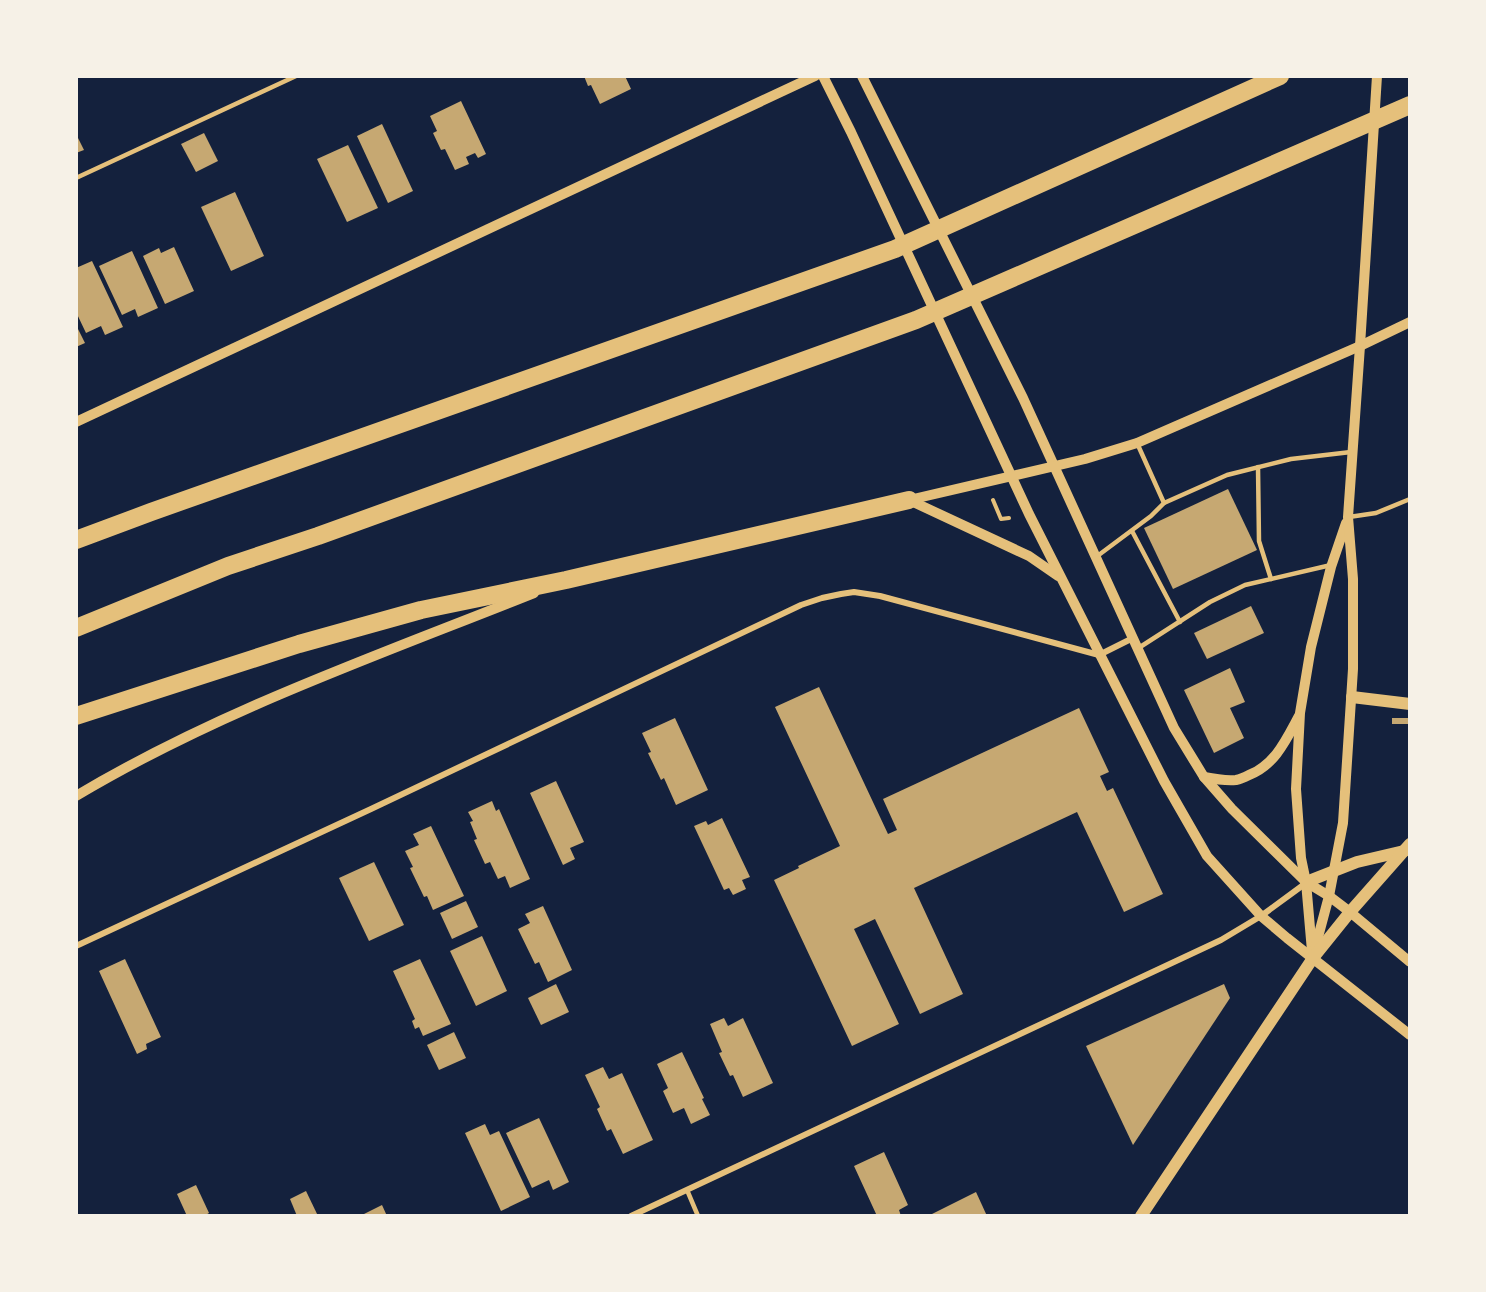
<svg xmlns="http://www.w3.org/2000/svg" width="1486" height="1292" font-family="Barlow,sans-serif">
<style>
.building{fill:#c6a872}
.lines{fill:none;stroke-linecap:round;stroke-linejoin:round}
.path{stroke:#e5c07b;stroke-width:4}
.service{stroke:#e5c07b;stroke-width:4.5}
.minor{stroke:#e5c07b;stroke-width:6}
.tertiary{stroke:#e5c07b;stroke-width:10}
.secondary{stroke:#e5c07b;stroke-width:12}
.motorway{stroke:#e5c07b;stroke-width:18}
</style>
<rect width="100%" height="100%" fill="#14213d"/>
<g class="building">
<path d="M584 76H625L631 89 600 104 591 85 588 86Z"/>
<path d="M461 101 486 154 478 158 475 153 466 157 469 164 455 170 445 149 441 150 433 133 437 131 430 116Z"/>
<path d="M382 124 413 191 388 203 357 136Z"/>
<path d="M204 133 218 161 196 172 181 144Z"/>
<path d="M76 134 84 150 76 153Z"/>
<path d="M348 145 378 208 347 222 317 159Z"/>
<path d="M235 192 264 256 231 271 201 207Z"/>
<path d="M174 247 194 291 165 304 143 256 159 248 161 253Z"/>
<path d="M132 251 158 308 138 317 135 309 122 315 99 266Z"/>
<path d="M92 261 123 327 105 335 101 326 86 333 76 312V268Z"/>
<path d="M76 325 85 343 76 347Z"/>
<path d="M1228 489 1257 550 1173 589 1144 528Z"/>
<path d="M1251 606 1264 633 1207 659 1194 633Z"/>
<path d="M1230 668 1245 702 1230 708 1244 738 1214 753 1184 690Z"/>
<path d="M819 687 888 834 897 830 883 799 1079 708 1109 772 1100 776 1107 791 1113 788 1163 894 1124 912 1077 812 914 888 963 994 920 1014 875 919 854 929 899 1024 852 1046 774 880 799 868 798 866 840 846 775 707Z"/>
<path d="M675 718 708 790 676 805 664 778 661 780 648 753 651 752 642 733Z"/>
<rect x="1392" y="718" width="18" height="6"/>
<path d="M556 781 584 842 570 848 575 859 563 865 530 793Z"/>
<path d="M492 801 496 811 499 809 530 879 510 888 505 876 498 879 490 862 485 864 474 840 477 839 470 822 473 821 468 812Z"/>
<path d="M722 818 750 877 742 880 746 889 733 895 729 888 724 890 694 826 706 821 708 825Z"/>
<path d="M431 826 464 896 433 910 427 896 424 897 410 868 413 867 405 851 419 845 413 834Z"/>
<path d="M374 862 404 925 369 941 339 878Z"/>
<path d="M466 901 478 927 452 939 440 913Z"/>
<path d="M543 906 572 970 548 982 539 962 535 964 518 929 530 923 525 914Z"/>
<path d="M482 936 507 991 476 1006 450 951Z"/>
<path d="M125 959 161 1037 146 1044 147 1049 137 1054 99 971Z"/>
<path d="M420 959 451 1024 423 1036 419 1027 415 1029 412 1021 415 1019 393 971Z"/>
<path d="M556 984 569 1012 541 1025 528 998Z"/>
<path d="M1224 984 1230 998 1133 1145 1086 1046Z"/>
<path d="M724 1018 728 1026 743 1018 773 1083 743 1097 733 1075 730 1076 719 1053 722 1052 710 1024Z"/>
<path d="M454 1032 466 1058 439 1070 427 1045Z"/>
<path d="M682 1052 704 1098 702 1099 710 1115 691 1124 684 1108 673 1113 663 1091 668 1088 657 1064Z"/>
<path d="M603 1067 609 1079 622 1073 653 1140 623 1154 611 1129 607 1131 597 1109 600 1107 585 1075Z"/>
<path d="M539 1118 569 1182 553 1190 549 1180 532 1188 506 1133Z"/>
<path d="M485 1124 490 1135 499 1131 530 1197 501 1211 465 1133Z"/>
<path d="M884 1152 908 1205 899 1210 901 1216H877L854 1166Z"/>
<path d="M196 1185 209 1213 204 1216H187L177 1194Z"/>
<path d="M306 1191 318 1216H297L290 1199Z"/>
<path d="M976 1192 987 1216H928Z"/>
<path d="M382 1205 387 1216H360Z"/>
</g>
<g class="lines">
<path class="path" d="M993 500 1001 519 1009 518"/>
<g class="service">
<path d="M76 178 296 76"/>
<path d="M1258 467 1259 541 1271 579"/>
<path d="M1164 503 1227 475 1291 459 1351 452"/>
<path d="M1349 517 1376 513 1410 499"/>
<path d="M1132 531 1180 622"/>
<path d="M1096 557 1151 516 1164 503 1137 443"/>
<path d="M1137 649 1210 602 1245 585 1331 565"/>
<path d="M687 1190 698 1216"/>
</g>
<g class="minor">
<path d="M76 946 371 809 801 605 822 598 841 594 854 592 880 596 1099 655 1133 638"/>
<path d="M631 1216 1221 940 1261 916 1306 883"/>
</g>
<g class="tertiary">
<path d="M823 76 851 132 1029 514 1164 781 1207 856 1261 916 1287 938 1410 1035"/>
<path d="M862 76 1023 398 1174 728 1204 777 1232 809 1306 882 1329 896 1350 912 1410 962"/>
<path d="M76 422 815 76"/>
<path d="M909 500 1085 459 1137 443 1360 346 1410 322"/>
<path d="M909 500 1029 556 1058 576"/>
<path d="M1204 777C1214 779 1225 781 1236 780 1241 779 1245 777 1249 775 1275 765 1286 740 1299 716"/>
<path d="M76 796C220 710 379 655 534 593"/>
<path d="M1312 951 1306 882 1301 858 1296 789 1300 713 1311 647 1331 567 1346 523"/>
<path d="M1313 956 1329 896 1343 823 1353 669V579L1348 517 1360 346 1377 76"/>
</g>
<g class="secondary">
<path d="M1352 697 1410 704"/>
<path d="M1306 882 1357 862 1404 851"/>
<path d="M1141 1216 1313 958 1350 912 1410 844"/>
</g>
<g class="motorway">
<path d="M76 540 151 512 895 249 1280 76"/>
<path d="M76 628 228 566 318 536 916 320 1410 105"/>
<path d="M76 716 299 644 421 610 566 580 909 500"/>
</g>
</g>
<rect width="1486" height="1292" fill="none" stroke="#f6f1e7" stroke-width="156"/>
</svg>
